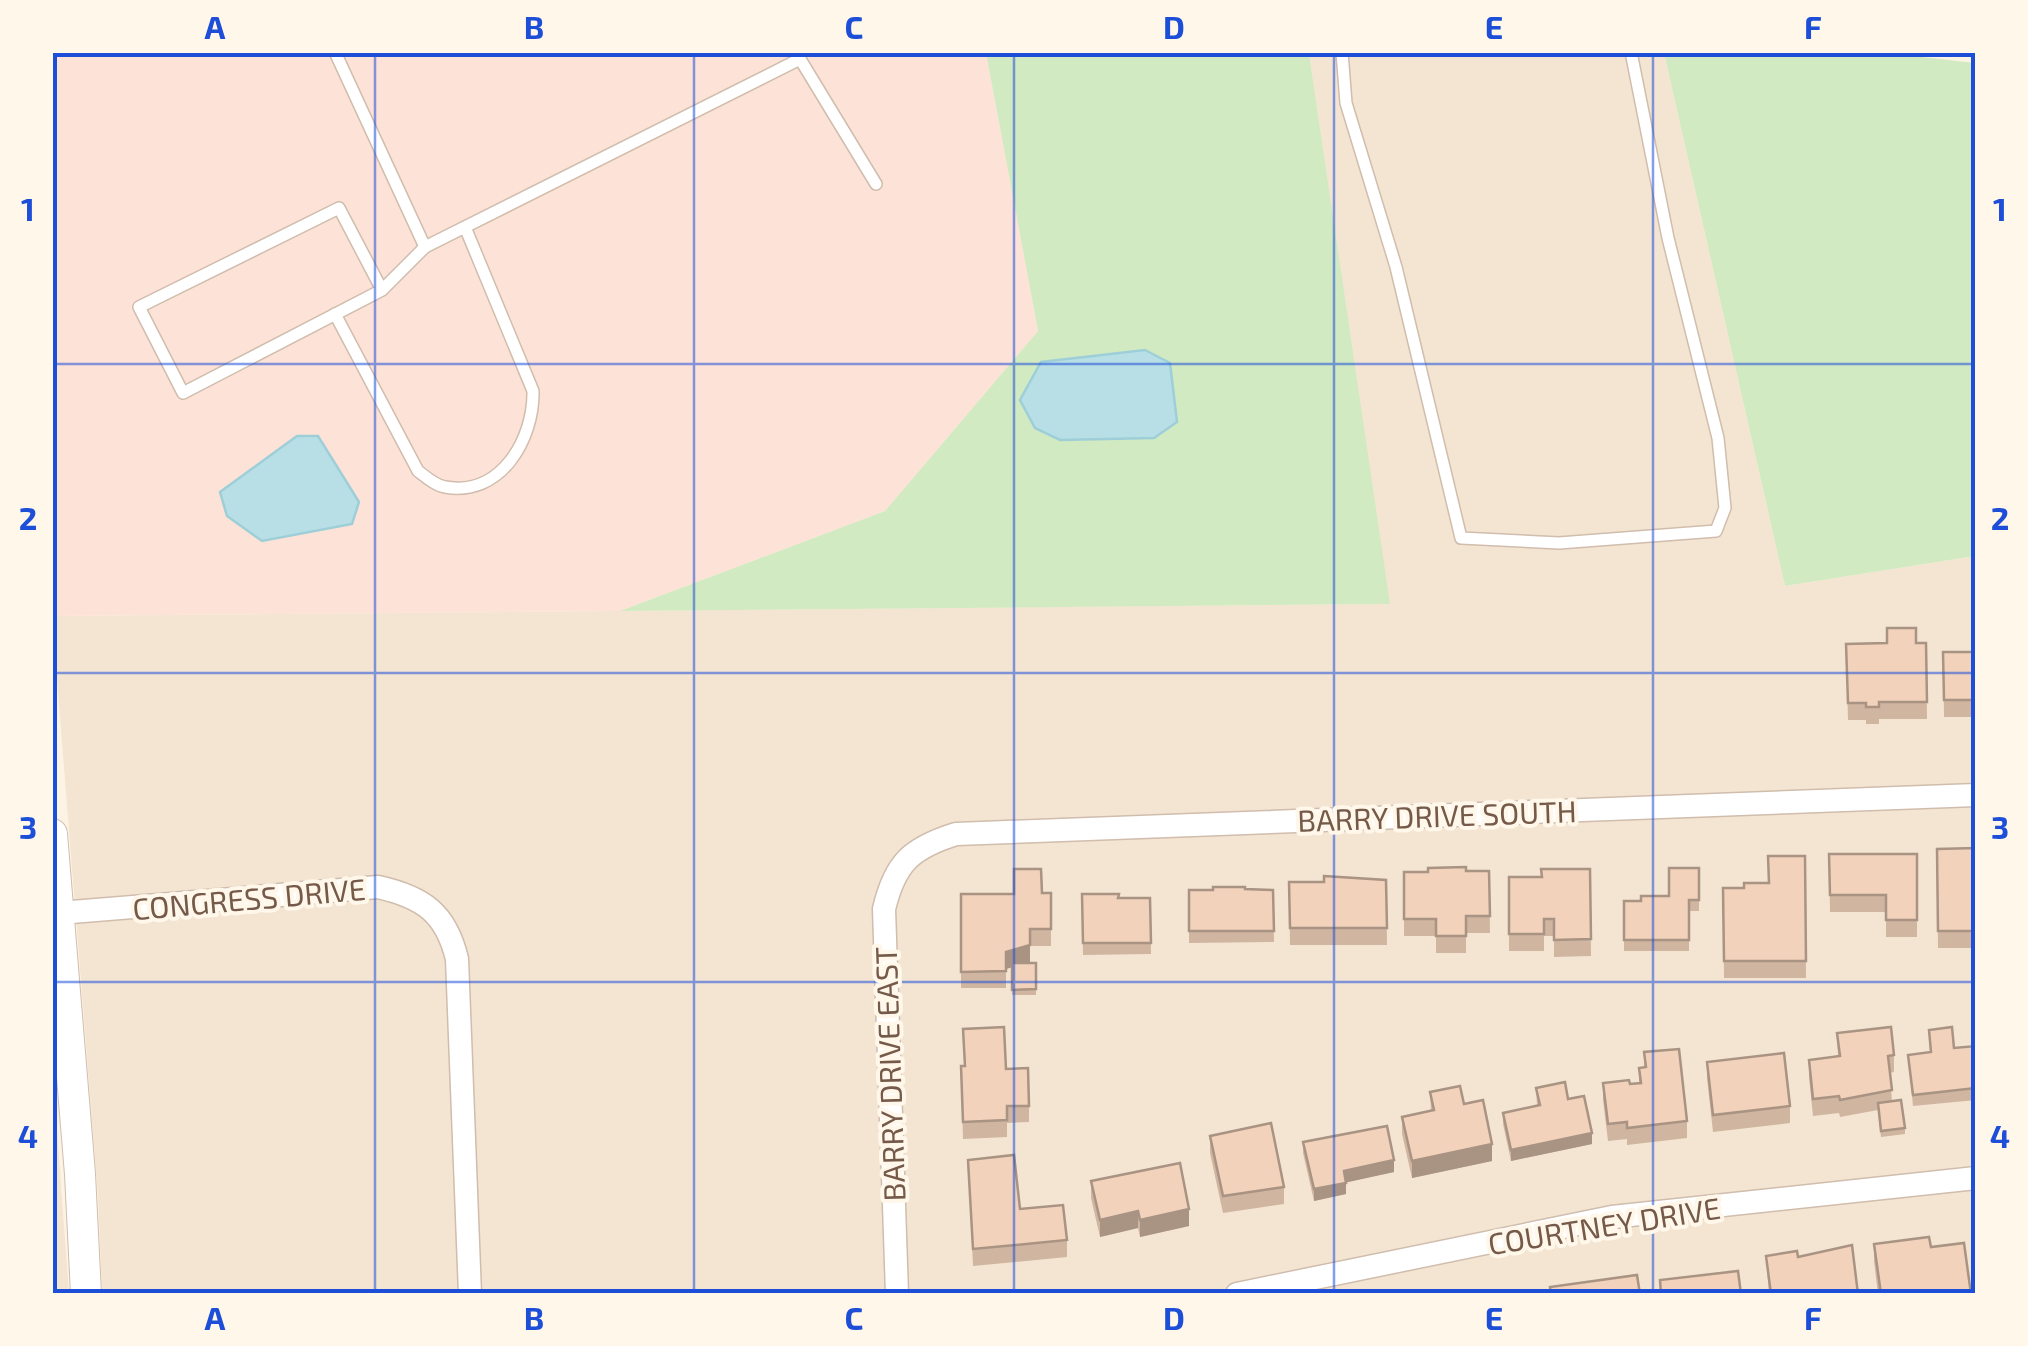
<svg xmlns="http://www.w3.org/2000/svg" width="2028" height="1346" font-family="'Exo 2',sans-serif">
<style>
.residential{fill:#f4e5d2}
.commercial{fill:#fde3d7}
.green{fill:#d2eac2}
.water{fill:#b8dfe6;stroke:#9ecfd8;stroke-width:2.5}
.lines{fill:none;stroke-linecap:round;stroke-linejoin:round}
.service-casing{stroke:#d0bdad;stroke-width:14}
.minor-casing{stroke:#d0bdad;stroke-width:25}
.tertiary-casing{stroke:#d0bdad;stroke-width:32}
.service{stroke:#fff;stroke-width:11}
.minor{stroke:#fff;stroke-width:22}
.tertiary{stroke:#fff;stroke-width:30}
.wall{fill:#d0b5a1}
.shaded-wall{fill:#a99383}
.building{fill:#f2d2bb;stroke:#a99383;stroke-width:2.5}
.grid{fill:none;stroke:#1d4ed8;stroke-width:2.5;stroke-opacity:0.55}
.labels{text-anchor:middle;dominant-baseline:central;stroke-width:8;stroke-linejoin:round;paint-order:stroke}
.street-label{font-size:30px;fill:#755949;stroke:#fff7ea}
.neatline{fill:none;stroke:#1d4ed8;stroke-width:4}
.grid-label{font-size:32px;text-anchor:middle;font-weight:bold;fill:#1d4ed8}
</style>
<rect width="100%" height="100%" fill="#fdf3e4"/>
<g class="residential">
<path d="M1309 53H1664L1785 586 1975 556V1293H102L98 1196 52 616 1389 604Z"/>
<path d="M52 1077H53L69 1293H53Z"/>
</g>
<path class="commercial" d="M52 53H986L1038 331 885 511 620 611 53 616Z"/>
<g class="green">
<path d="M1877 52 1975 63V556L1785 586 1664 53Z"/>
<path d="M986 53H1309L1390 604 620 611 885 511 1038 331Z"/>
</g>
<g class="water">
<path d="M1145 350 1170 363 1177 422 1154 438 1060 440 1035 428 1020 400 1041 362Z"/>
<path d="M297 436H318L359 502 352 524 262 541 227 516 220 492Z"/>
</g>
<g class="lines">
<defs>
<g id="service">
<path d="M335 52 425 247 800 59 799 52"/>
<path d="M1342 52 1346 103 1396 267 1461 538 1559 543 1716 531 1725 508 1718 438 1668 238 1631 52"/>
<path d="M800 59 876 184"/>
<path d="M382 290 339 208 139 307 183 393 382 290 425 247"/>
<path d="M335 314 418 471C426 477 436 486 445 487 501 497 534 439 533 391L465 227"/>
</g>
<g id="minor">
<path d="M59 913 378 887C423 897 446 913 457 959L470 1294"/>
<path d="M897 1294 884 909C895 863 911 848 956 834L1976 795"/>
<path d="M1237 1294 1612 1217 1976 1178"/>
</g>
<path id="tertiary" d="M52 834 80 1174 86 1294"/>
</defs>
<use href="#service" class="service-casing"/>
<use href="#minor" class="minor-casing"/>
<use href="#tertiary" class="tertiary-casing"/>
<use href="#service" class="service"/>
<use href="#minor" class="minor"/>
<use href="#tertiary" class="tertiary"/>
</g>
<g class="wall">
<path d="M1926 643 1927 719H1879V724H1866V720H1848L1846 644Z"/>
<path d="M1943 652H1976V717H1944Z"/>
<path d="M1976 848V948H1938L1937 849Z"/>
<path d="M1829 854H1917V937H1886V912H1830Z"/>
<path d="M1805 856 1806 978H1724L1723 888H1744L1768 883Z"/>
<path d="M1699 868V911H1689V951H1624V901H1641L1669 896Z"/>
<path d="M1590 869 1591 956 1554 957V936H1544V951H1509V877H1542Z"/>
<path d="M1489 871 1490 933H1466V953H1436V936H1404V872Z"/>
<path d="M1386 880 1387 945H1290L1289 882Z"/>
<path d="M1189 890H1273L1274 942 1189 943Z"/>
<path d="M1051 893V946H1030V962L1027 963H1036V995H1012V967L1006 969V988H961V894Z"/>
<path d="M1082 894 1118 898H1150L1151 954 1083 955Z"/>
<path d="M1929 1030 1954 1048 1976 1046V1100L1913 1106 1908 1055 1930 1052Z"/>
<path d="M1837 1033 1894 1055V1072L1890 1073 1892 1102 1905 1128V1134L1881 1137 1878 1110 1840 1117 1839 1113 1813 1116 1809 1077V1060L1838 1056Z"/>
<path d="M1644 1052 1687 1121V1138L1627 1145V1139L1608 1141 1603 1100V1083L1639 1084V1068H1644Z"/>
<path d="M1707 1062 1790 1106V1123L1713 1132 1707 1078Z"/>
<path d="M961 1066 1006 1069 1029 1106V1122L1007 1123V1137L963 1139Z"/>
<path d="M1536 1088 1568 1099 1592 1144 1511 1161 1503 1124V1113L1537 1106Z"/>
<path d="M1430 1092 1464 1104 1492 1161 1412 1178 1402 1134V1117L1431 1111Z"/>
<path d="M1210 1136 1284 1187V1204L1223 1213 1210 1153Z"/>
<path d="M1303 1142 1394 1172 1346 1182V1194L1314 1201 1303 1153Z"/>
<path d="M968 1160 1020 1209 1067 1240V1257L973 1266Z"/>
<path d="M1091 1181 1189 1226 1140 1237 1138 1228 1100 1237 1091 1198Z"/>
<path d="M1874 1244 1931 1247 1971 1294H1878L1874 1261Z"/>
<path d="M1766 1256 1798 1257 1858 1294H1769Z"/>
</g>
<g class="shaded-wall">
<path d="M1030 945V962L1006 969V952Z"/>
<path d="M1592 1133V1144L1511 1161V1150Z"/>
<path d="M1492 1144V1161L1412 1178V1161Z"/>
<path d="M1394 1160V1172L1344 1183V1171Z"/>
<path d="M1346 1183V1194L1314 1201V1189Z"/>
<path d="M1189 1209V1226L1140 1237V1220Z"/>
<path d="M1138 1211V1228L1100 1237V1220Z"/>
</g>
<g class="building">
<path d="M1887 628H1916V643H1926L1927 702H1879V707H1866V703H1848L1846 644 1887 643Z"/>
<path d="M1943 652H1976V700H1944Z"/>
<path d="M1976 848V931H1938L1937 849Z"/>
<path d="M1829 854H1917V920H1886V895H1830Z"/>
<path d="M1768 856H1805L1806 961H1724L1723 888H1744V883H1769Z"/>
<path d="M1466 867V871H1489L1490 916H1466V936H1436V919H1404V872H1428V868Z"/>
<path d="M1669 868H1699V900H1689V940H1624V901H1641V896H1669Z"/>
<path d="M1014 869H1041L1042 893H1051V929H1030V945L1006 952V971L961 972V894H1014Z"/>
<path d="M1541 869H1590L1591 939 1554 940V919H1544V934H1509V877H1542Z"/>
<path d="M1324 876 1386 880 1387 928H1290L1289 882H1324Z"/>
<path d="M1213 887H1245V889L1273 890 1274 931H1189V890H1213Z"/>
<path d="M1082 894H1119L1118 898H1150L1151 943H1083Z"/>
<path d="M1012 963H1036V989L1012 990Z"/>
<path d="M1004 1027 1006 1069 1028 1068 1029 1106H1007V1120L963 1122 961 1066H965L963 1029Z"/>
<path d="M1891 1027 1894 1055 1888 1056 1892 1090 1840 1100 1839 1096 1813 1099 1809 1060 1840 1056 1837 1033Z"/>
<path d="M1952 1027 1954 1048 1976 1046V1088L1913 1095 1908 1055 1931 1052 1929 1030Z"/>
<path d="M1679 1049 1687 1121 1627 1128V1122L1608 1124 1603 1083 1629 1080 1630 1084 1641 1083 1639 1068 1646 1067 1644 1052Z"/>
<path d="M1784 1053 1790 1106 1713 1115 1707 1062Z"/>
<path d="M1565 1082 1568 1099 1584 1096 1592 1133 1511 1150 1503 1113 1540 1105 1536 1088Z"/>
<path d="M1460 1086 1464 1104 1483 1100 1492 1144 1412 1161 1402 1117 1434 1110 1430 1092Z"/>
<path d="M1901 1100 1905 1128 1881 1131 1878 1103Z"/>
<path d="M1271 1123 1284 1187 1223 1196 1210 1136Z"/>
<path d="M1387 1126 1394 1160 1344 1171 1346 1183 1314 1189 1303 1142Z"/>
<path d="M1014 1155 1020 1209 1063 1205 1067 1240 973 1249 968 1160Z"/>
<path d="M1180 1163 1189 1209 1140 1220 1138 1211 1100 1220 1091 1181Z"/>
<path d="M1929 1237 1931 1247 1964 1243 1971 1294H1881L1874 1244Z"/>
<path d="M1852 1245 1858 1294H1771L1766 1256 1797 1251 1798 1257Z"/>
<path d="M1738 1271 1741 1294H1661L1660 1280Z"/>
<path d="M1637 1275 1640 1294H1551L1550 1287Z"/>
</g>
<path class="grid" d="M375 52V1294M694 52V1294M1014 52V1294M1334 52V1294M1653 52V1294M52 364H1976M52 673H1976M52 982H1976"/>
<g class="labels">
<g class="street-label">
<text transform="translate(1437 815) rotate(-2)">BARRY DRIVE SOUTH</text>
<text transform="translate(249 898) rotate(-5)">CONGRESS DRIVE</text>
<text transform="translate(889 1074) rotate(-92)">BARRY DRIVE EAST</text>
<text transform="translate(1604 1225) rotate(-9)">COURTNEY DRIVE</text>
</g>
</g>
<rect width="2028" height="1346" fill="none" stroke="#fff7ea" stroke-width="110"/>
<rect x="55" y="55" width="1918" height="1236" class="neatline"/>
<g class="grid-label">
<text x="215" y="39">A</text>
<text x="534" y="39">B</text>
<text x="854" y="39">C</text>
<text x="1174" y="39">D</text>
<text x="1494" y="39">E</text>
<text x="1813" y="39">F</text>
<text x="28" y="221">1</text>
<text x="2000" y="221">1</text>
<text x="28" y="530">2</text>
<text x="2000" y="530">2</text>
<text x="28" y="839">3</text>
<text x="2000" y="839">3</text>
<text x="28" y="1148">4</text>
<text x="2000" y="1148">4</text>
<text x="215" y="1330">A</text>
<text x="534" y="1330">B</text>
<text x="854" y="1330">C</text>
<text x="1174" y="1330">D</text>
<text x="1494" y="1330">E</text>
<text x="1813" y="1330">F</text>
</g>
</svg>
